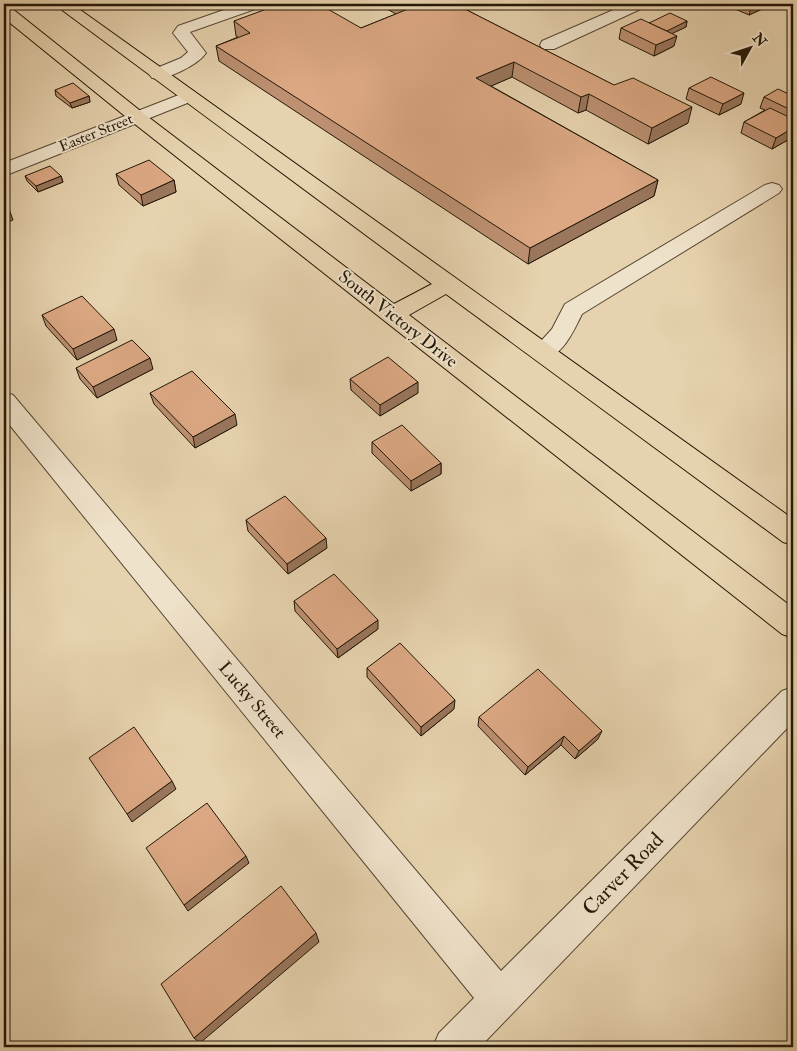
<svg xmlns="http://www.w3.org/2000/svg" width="797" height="1051" font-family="'IM FELL Double Pica',serif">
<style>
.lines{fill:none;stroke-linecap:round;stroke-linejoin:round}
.minor-casing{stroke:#544631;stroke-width:2}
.major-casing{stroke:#231707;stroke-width:2}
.minor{fill:#efe2ca;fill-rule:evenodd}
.major{fill:#e6d2ae;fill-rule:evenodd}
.wall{fill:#bc9071;stroke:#231707}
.shaded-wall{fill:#99765c;stroke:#231707}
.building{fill:#dba883;stroke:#231707}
.labels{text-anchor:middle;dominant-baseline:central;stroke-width:4;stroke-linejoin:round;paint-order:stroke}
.far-street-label{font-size:15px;fill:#231707;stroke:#efe2ca}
.street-label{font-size:18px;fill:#231707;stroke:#efe2ca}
.near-street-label{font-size:21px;fill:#231707;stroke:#efe2ca}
</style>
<rect width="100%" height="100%" fill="#e6d2ae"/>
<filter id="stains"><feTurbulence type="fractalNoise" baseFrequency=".004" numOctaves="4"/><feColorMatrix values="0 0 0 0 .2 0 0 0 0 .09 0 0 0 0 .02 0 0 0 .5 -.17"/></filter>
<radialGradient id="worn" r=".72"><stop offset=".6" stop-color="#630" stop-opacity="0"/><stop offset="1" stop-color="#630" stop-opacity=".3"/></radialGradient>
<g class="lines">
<defs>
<g id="minor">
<path d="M241 4H263L261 7 190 32 206 53C198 65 166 81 152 78L149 74 152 70 181 58 188 52 173 33 178 26Z"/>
<path d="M627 4H647L645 7 554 49H542L540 45 542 41Z"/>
<path d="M189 91 195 92 198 96 195 100 4 176V163Z"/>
<path d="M772 183 779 185 782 189 779 193 582 314C573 332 559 365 535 358L531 352 552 329 565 304 765 185Z"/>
<path d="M4 392 13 395 501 971 782 691 793 687V722L480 1047H433L439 1033 474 998 4 418Z"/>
</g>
<path id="major" d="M54 4H72L793 519V545L783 542 446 294 409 315 793 608V638L782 634 131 121 4 18V5L10 7 143 113 394 304 432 284Z"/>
</defs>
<use href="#minor" class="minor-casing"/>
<use href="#major" class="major-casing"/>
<use href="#minor" class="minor"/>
<use href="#major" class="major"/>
</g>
<g class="wall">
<path d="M378 4H455L688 123 648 144 586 110 578 113 512 77 491 86 658 180 654 196 528 264 219 61 216 46 238 37 236 36 234 21 361 28 396 14Z"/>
<path d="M729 4H773L749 15 728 6Z"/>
<path d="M687 21 686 27 672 33 674 46 654 56 619 39 621 28 650 23Z"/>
<path d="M689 88 741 104 719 115 686 99Z"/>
<path d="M55 90 89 96 90 102 72 108 56 96Z"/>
<path d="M793 96V137L772 149 741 133 744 122 765 110 760 108 764 97Z"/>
<path d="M116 174 174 180 176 192 143 206 119 185Z"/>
<path d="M25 176H61L63 182 38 192 27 181Z"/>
<path d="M42 315 117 340 77 360 46 326Z"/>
<path d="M76 368 153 369 97 398 80 379Z"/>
<path d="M350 379 418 393 380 416 351 390Z"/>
<path d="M150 393 237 425 195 448 154 404Z"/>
<path d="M372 442 441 463V474L411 491 372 453Z"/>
<path d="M246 520 327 548 288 574 248 531Z"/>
<path d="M294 601 378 629 338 658 295 611Z"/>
<path d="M367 668 454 709 421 736 367 677Z"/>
<path d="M479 717 598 739 575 759 561 745 525 775 478 726Z"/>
</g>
<g class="shaded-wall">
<path d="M754 4H773L749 15 752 5Z"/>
<path d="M687 21 686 27 665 37 666 31Z"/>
<path d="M677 36 674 46 654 56 656 45Z"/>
<path d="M514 62 512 77 475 93 476 78Z"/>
<path d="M744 93 741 104 719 115 723 104Z"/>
<path d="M589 94 586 110 578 113 581 97Z"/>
<path d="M89 96 90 102 72 108 70 103Z"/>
<path d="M692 107 688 123 648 144 652 128Z"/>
<path d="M793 128V137L772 149 776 138Z"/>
<path d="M61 176 63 182 38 192 36 186Z"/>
<path d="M174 180 176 192 143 206 141 195Z"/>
<path d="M658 180 654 196 528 264 530 248Z"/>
<path d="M9 209 13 220 4 224V211Z"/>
<path d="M114 329 117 340 77 360 73 349Z"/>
<path d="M150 358 153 369 97 398 93 387Z"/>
<path d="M418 382V393L380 416V405Z"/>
<path d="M235 414 237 425 195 448 193 437Z"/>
<path d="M441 463V474L411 491V481Z"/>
<path d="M326 538 327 548 288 574 287 564Z"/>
<path d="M4 551 10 561 4 564Z"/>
<path d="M378 620V629L338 658 337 649Z"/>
<path d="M455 700 454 709 421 736V727Z"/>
<path d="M602 731 598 739 575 759 579 751Z"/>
<path d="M564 736 561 745 525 775 528 767Z"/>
<path d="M172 781 176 789 132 822 127 814Z"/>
<path d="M246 856 249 863 188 911 184 905Z"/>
<path d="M316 933 319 942 200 1043 194 1038Z"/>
</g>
<g class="building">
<path d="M280 4H319L361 28 413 7 406 4H455L614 85 633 78 692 107 652 128 589 94 581 97 514 62 476 78 658 180 530 248 216 46 250 33 234 21Z"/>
<path d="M670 13 687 21 667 31 649 23Z"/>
<path d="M641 19 677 36 656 45 621 28Z"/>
<path d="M711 77 744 93 723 104 689 88Z"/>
<path d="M73 83 89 96 70 103 55 90Z"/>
<path d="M778 89 793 96V111L764 97Z"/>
<path d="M770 108 793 119V128L776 138 744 122Z"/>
<path d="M149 160 174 180 141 195 116 174Z"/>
<path d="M50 166 61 176 36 186 25 176Z"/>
<path d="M4 204 9 209 4 211Z"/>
<path d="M82 296 114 329 73 349 42 315Z"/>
<path d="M132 340 150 358 93 387 76 368Z"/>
<path d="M388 357 418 382 380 405 350 379Z"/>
<path d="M192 371 235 414 193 437 150 393Z"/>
<path d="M402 425 441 463 411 481 372 442Z"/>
<path d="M285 496 326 538 287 564 246 520Z"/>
<path d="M334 574 378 620 337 649 294 601Z"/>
<path d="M400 643 455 700 421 727 367 668Z"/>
<path d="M538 669 602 731 579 751 564 736 528 767 479 717Z"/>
<path d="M134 727 172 781 127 814 89 758Z"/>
<path d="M207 803 246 856 184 905 146 848Z"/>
<path d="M281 886 316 933 194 1038 161 984Z"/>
</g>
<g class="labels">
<g class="far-street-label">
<text transform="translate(96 133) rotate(-22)">Easter Street</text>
</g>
<g class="street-label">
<text transform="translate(398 319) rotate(38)">South Victory Drive</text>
<text transform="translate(252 700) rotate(50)">Lucky Street</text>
</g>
<g class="near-street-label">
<text transform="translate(623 874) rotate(-46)">Carver Road</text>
</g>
</g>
<rect width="797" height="1051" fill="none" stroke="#e6d2ae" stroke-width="20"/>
<rect x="5" y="5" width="787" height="1041" fill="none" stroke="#231707" stroke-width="2.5"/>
<rect x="10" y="10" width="777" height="1031" fill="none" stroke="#231707"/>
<g transform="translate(750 48) rotate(50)" stroke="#efe2ca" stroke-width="4" paint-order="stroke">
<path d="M0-4L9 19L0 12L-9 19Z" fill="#231707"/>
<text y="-8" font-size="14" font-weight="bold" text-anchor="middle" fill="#231707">N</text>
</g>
<rect width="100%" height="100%" filter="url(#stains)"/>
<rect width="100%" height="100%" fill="url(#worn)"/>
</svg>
